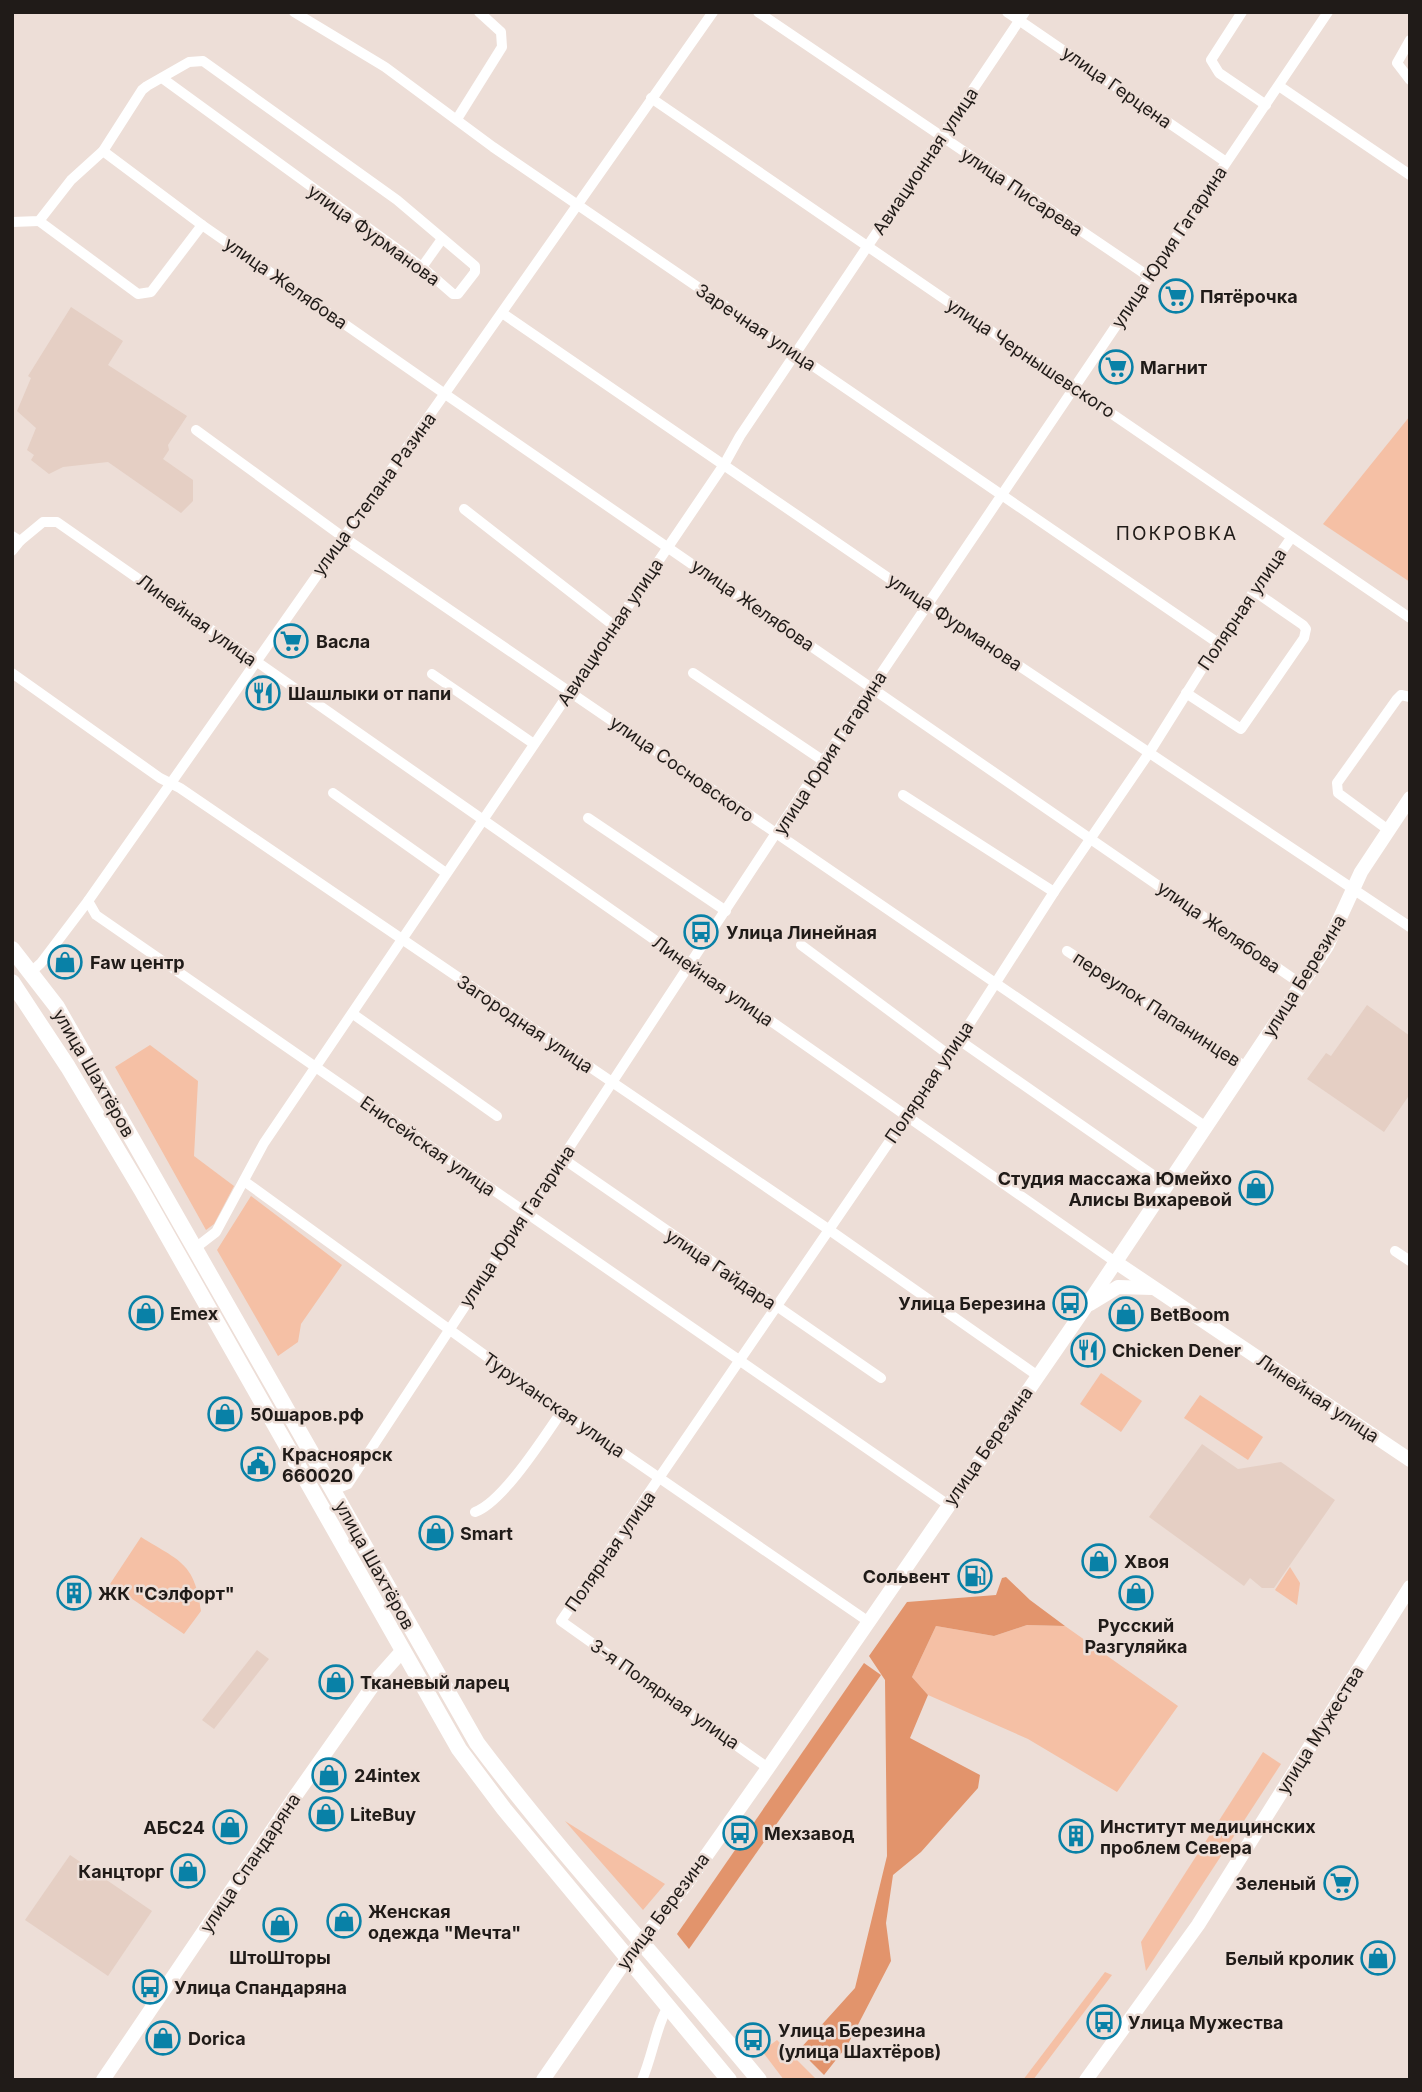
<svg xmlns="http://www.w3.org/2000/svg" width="1422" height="2092" font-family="Inter,sans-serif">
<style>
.built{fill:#e5cfc4}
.green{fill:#f5c0a5}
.forest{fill:#e2946c}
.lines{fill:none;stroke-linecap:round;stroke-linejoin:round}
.street{stroke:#fff;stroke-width:10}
.secondary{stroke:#fff;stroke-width:14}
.primary{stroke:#fff;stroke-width:16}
.labels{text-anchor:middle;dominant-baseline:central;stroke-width:5;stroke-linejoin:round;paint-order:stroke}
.street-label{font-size:18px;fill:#201b18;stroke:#edded7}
.poi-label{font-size:18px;font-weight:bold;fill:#201b18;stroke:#edded7;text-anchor:start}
.neighbourhood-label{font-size:19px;letter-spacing:2px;fill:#201b18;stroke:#edded7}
</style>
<rect width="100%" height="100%" fill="#edded7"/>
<g class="built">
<path d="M71 307 123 341 108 365 187 416 168 445 169 450 163 459 193 480V501L181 513 108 462 63 467 49 474 31 460 34 455 27 450 36 428 17 411 31 378 28 376Z"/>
<path d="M1367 1005 1410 1036V1094L1384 1132 1307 1079 1326 1053 1331 1056Z"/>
<path d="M1202 1444 1238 1469 1281 1462 1335 1500 1274 1588H1262L1250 1578 1244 1586 1149 1517Z"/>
<path d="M257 1650 269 1659 214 1729 202 1720Z"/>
<path d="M70 1855 152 1911 108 1976 25 1920Z"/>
</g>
<g class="green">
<path d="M1410 416V582L1323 524Z"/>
<path d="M150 1045 198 1081 194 1156 234 1186 214 1224 206 1230 115 1067Z"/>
<path d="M251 1196 342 1265 301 1324 298 1342 278 1356 217 1250Z"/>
<path d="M1101 1373 1142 1401 1121 1432 1080 1404Z"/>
<path d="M1200 1395 1263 1437 1248 1460 1184 1418Z"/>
<path d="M141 1537C179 1561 195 1562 201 1611L184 1634 110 1584Z"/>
<path d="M1290 1567 1300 1583 1297 1605 1275 1590Z"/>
<path d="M1027 1625 1065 1626 1178 1706 1117 1792 1028 1739 928 1695 912 1677 936 1626 994 1636Z"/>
<path d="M1263 1752 1281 1764 1146 1971 1141 1942Z"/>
<path d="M565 1821 665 1884 643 1910Z"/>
<path d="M1105 1972 1112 1975 1033 2080H1023Z"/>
<path d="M777 2040 817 2080H784L762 2051Z"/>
</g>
<g class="forest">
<path d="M1006 1577 1030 1600 1065 1626 1027 1625 994 1636 936 1626 912 1677 928 1695 910 1738 980 1775 978 1788 921 1852 893 1875 886 1923 891 1961 847 2046 824 2075 799 2050 855 1988 887 1856 885 1680 869 1656 907 1602 996 1595 1002 1578Z"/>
<path d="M864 1663 881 1675 689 1949 677 1934Z"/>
</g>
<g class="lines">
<g class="street">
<path d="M294 12 385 67 493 147 1218 643"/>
<path d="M758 12 1148 276"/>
<path d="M1007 12 1226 162"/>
<path d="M1242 12 1211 60 1219 73 1266 105"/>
<path d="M1410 40 1397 63 1410 80"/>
<path d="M1279 86 1410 175"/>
<path d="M651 98 1410 618"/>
<path d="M457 119 502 47 501 32 479 12"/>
<path d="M103 151 202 225 445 394 1301 984"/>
<path d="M39 221 138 294 151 292 202 225"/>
<path d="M12 222 39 221 71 180 103 151 142 90 147 86 189 62 203 61 397 200 475 266V272L458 294H453L422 267 162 78"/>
<path d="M422 267 442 239"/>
<path d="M502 313 928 605 1410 927"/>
<path d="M196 430 343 537 1206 1127"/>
<path d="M464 509 613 625"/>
<path d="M12 536 20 541 12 551"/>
<path d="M20 541 43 522H57L1114 1261"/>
<path d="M12 673 160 778 180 788 828 1229 1038 1376"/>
<path d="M693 673 825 762"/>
<path d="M432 674 534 744"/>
<path d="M1186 693 1241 729 1304 638 1306 629 1303 625 1254 591"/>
<path d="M333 793 446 873"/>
<path d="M903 795 1054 892"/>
<path d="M588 818 726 911"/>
<path d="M1387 829 1338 793 1337 783 1397 699 1401 695 1410 697"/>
<path d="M88 901 96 915 947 1504"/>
<path d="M801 945 949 1055"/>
<path d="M1067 951 1246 1067"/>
<path d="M31 972 41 963 88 901 713 12"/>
<path d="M353 1014 497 1116"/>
<path d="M959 1040 1166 1184"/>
<path d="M562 1158 881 1378"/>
<path d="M244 1181 562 1411 869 1622"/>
<path d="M194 1249 216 1232 264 1143 725 463 740 436 1025 12"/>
<path d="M1395 1251 1410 1261"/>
<path d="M333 1490 348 1484 872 687 1328 12"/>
<path d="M475 1512C503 1502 544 1437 562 1411"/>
<path d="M768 1768 561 1621 959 1040 1054 892 1149 753 1218 643 1291 538"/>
<path d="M642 2080C652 2058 657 2023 668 2007"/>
</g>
<g class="secondary">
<path d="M1114 1261 1410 1460"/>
<path d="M1090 1304 1118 1287 1152 1288"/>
<path d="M103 2080 296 1795 379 1677 403 1650"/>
<path d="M543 2080 621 1967 687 1883 768 1768 1085 1308 1327 946 1361 872 1410 798"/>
<path d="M1086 2080 1198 1925 1410 1587"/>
</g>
<g class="primary">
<path d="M12 949 57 1007 477 1743C565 1860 666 1967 759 2080"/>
<path d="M12 982 68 1067 142 1191 459 1749 504 1809 729 2080"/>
</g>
</g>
<defs>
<symbol id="supermarket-ring" viewBox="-11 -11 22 22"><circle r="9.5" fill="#edded7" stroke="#0981a7" stroke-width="1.5"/><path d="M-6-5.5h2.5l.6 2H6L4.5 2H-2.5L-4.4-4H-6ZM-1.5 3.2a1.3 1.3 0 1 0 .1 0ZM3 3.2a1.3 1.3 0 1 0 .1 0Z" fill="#0981a7"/></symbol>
<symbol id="restaurant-ring" viewBox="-11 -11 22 22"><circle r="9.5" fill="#edded7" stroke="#0981a7" stroke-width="1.5"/><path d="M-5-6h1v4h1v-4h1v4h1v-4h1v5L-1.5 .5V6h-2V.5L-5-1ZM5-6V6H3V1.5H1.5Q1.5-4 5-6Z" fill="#0981a7"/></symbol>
<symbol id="bus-ring" viewBox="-11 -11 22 22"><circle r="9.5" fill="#edded7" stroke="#0981a7" stroke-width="1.5"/><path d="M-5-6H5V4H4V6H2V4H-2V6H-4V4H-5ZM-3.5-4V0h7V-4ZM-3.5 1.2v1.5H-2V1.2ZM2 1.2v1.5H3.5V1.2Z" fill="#0981a7"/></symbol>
<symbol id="shop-ring" viewBox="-11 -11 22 22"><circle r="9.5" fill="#edded7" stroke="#0981a7" stroke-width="1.5"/><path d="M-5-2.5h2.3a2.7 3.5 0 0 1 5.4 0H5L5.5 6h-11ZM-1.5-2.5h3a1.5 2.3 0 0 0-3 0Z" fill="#0981a7"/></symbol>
<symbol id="civic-ring" viewBox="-11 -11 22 22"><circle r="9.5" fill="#edded7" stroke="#0981a7" stroke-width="1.5"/><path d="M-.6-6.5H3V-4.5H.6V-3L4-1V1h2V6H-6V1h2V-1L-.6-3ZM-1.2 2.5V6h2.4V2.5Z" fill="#0981a7"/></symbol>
<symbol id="fuel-ring" viewBox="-11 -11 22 22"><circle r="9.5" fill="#edded7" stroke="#0981a7" stroke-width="1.5"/><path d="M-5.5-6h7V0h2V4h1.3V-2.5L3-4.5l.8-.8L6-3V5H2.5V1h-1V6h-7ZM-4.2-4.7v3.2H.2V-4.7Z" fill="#0981a7"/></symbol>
<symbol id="building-ring" viewBox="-11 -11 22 22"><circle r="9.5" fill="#edded7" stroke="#0981a7" stroke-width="1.5"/><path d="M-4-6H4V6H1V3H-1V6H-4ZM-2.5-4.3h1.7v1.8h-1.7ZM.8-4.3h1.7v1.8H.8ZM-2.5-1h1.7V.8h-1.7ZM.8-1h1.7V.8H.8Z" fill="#0981a7"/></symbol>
</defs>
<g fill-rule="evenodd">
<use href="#supermarket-ring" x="1157" y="277" width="38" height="38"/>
<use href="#supermarket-ring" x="1097" y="348" width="38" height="38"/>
<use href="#supermarket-ring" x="272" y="622" width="38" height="38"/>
<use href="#restaurant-ring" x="244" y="674" width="38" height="38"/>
<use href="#bus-ring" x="682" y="913" width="38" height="38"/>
<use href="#shop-ring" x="46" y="943" width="38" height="38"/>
<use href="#shop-ring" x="1237" y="1169" width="38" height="38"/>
<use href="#bus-ring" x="1051" y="1284" width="38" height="38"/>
<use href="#shop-ring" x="127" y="1294" width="38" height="38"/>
<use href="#shop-ring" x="1107" y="1295" width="38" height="38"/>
<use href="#restaurant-ring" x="1069" y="1331" width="38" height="38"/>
<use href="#shop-ring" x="206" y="1395" width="38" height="38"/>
<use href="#civic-ring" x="239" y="1445" width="38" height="38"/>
<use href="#shop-ring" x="417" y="1514" width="38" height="38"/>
<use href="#shop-ring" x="1080" y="1542" width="38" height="38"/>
<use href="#fuel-ring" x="956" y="1557" width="38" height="38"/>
<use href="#building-ring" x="55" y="1574" width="38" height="38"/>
<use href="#shop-ring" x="1117" y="1574" width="38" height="38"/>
<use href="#shop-ring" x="317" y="1663" width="38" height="38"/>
<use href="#shop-ring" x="310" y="1756" width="38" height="38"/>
<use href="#shop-ring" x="307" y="1795" width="38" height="38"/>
<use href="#shop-ring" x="211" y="1808" width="38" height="38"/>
<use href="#bus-ring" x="721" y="1814" width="38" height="38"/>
<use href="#building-ring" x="1057" y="1817" width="38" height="38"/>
<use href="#shop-ring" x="169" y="1852" width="38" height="38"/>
<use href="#supermarket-ring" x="1322" y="1864" width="38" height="38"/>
<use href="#shop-ring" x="325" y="1902" width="38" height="38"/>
<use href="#shop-ring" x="261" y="1906" width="38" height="38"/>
<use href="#shop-ring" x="1359" y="1939" width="38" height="38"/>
<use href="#bus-ring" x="131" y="1968" width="38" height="38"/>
<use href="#bus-ring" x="1085" y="2003" width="38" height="38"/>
<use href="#shop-ring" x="144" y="2019" width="38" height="38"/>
<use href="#bus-ring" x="734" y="2021" width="38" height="38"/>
</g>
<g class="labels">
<g class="street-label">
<text transform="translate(1117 87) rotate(35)">улица Герцена</text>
<text transform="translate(925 161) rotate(-56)">Авиационная улица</text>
<text transform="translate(1022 192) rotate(34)">улица Писарева</text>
<text transform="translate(374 235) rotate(36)">улица Фурманова</text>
<text transform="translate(1169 247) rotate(-56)">улица Юрия Гагарина</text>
<text transform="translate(286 283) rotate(35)">улица Желябова</text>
<text transform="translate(756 327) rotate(34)">Заречная улица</text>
<text transform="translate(1031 358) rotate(34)">улица Чернышевского</text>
<text transform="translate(374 494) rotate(-54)">улица Степана Разина</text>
<text transform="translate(753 605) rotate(35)">улица Желябова</text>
<text transform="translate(1242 609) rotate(-56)">Полярная улица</text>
<text transform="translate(197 620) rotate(36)">Линейная улица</text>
<text transform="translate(955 622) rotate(34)">улица Фурманова</text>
<text transform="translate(610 632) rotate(-56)">Авиационная улица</text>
<text transform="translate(830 753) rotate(-57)">улица Юрия Гагарина</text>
<text transform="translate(682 769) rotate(35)">улица Сосновского</text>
<text transform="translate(1219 927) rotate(35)">улица Желябова</text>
<text transform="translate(1304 976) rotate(-58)">улица Березина</text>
<text transform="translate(713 981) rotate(35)">Линейная улица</text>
<text transform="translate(1157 1009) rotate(33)">переулок Папанинцев</text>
<text transform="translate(525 1024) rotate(34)">Загородная улица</text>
<text transform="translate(94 1073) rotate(60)">улица Шахтёров</text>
<text transform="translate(929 1082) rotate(-56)">Полярная улица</text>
<text transform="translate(428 1146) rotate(35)">Енисейская улица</text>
<text transform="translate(517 1226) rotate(-56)">улица Юрия Гагарина</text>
<text transform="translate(721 1269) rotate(34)">улица Гайдара</text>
<text transform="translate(1318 1398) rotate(34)">Линейная улица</text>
<text transform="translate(554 1405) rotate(35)">Туруханская улица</text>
<text transform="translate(988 1446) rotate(-55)">улица Березина</text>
<text transform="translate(610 1551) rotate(-55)">Полярная улица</text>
<text transform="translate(375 1565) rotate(61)">улица Шахтёров</text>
<text transform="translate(665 1694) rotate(35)">3-я Полярная улица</text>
<text transform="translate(1320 1730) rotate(-58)">улица Мужества</text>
<text transform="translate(250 1863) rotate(-56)">улица Спандаряна</text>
<text transform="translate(663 1911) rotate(-53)">улица Березина</text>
</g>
<g class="poi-label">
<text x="1200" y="296">Пятёрочка</text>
<text x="1140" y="367">Магнит</text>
<text x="316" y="641">Васла</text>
<text x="288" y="693">Шашлыки от папи</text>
<text x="726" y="932">Улица Линейная</text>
<text x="90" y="962">Faw центр</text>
<text x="1232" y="1178" text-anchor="end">Студия массажа Юмейхо<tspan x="1232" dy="21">Алисы Вихаревой</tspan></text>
<text x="1046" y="1303" text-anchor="end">Улица Березина</text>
<text x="170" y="1313">Emex</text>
<text x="1150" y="1314">BetBoom</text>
<text x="1112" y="1350">Chicken Dener</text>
<text x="250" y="1414">50шаров.рф</text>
<text x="282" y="1454">Красноярск<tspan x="282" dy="21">660020</tspan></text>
<text x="460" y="1533">Smart</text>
<text x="1124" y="1561">Хвоя</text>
<text x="950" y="1576" text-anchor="end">Сольвент</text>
<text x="98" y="1593">ЖК "Сэлфорт"</text>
<text x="1136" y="1625" text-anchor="middle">Русский<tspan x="1136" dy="21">Разгуляйка</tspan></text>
<text x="360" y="1682">Тканевый ларец</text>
<text x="354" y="1775">24intex</text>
<text x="350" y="1814">LiteBuy</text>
<text x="1100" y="1826">Институт медицинских<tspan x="1100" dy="21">проблем Севера</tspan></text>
<text x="205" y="1827" text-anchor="end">АБС24</text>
<text x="764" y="1833">Мехзавод</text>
<text x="164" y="1871" text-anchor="end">Канцторг</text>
<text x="1316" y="1883" text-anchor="end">Зеленый</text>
<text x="368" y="1911">Женская<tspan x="368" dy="21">одежда "Мечта"</tspan></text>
<text x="280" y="1957" text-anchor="middle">ШтоШторы</text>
<text x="1354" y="1958" text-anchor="end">Белый кролик</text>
<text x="174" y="1987">Улица Спандаряна</text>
<text x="1128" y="2022">Улица Мужества</text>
<text x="778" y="2030">Улица Березина<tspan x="778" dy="21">(улица Шахтёров)</tspan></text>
<text x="188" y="2038">Dorica</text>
</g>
<g class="neighbourhood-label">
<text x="1177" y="533">ПОКРОВКА</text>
</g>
</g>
<rect width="1422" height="2092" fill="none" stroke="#201b18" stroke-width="28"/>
</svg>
